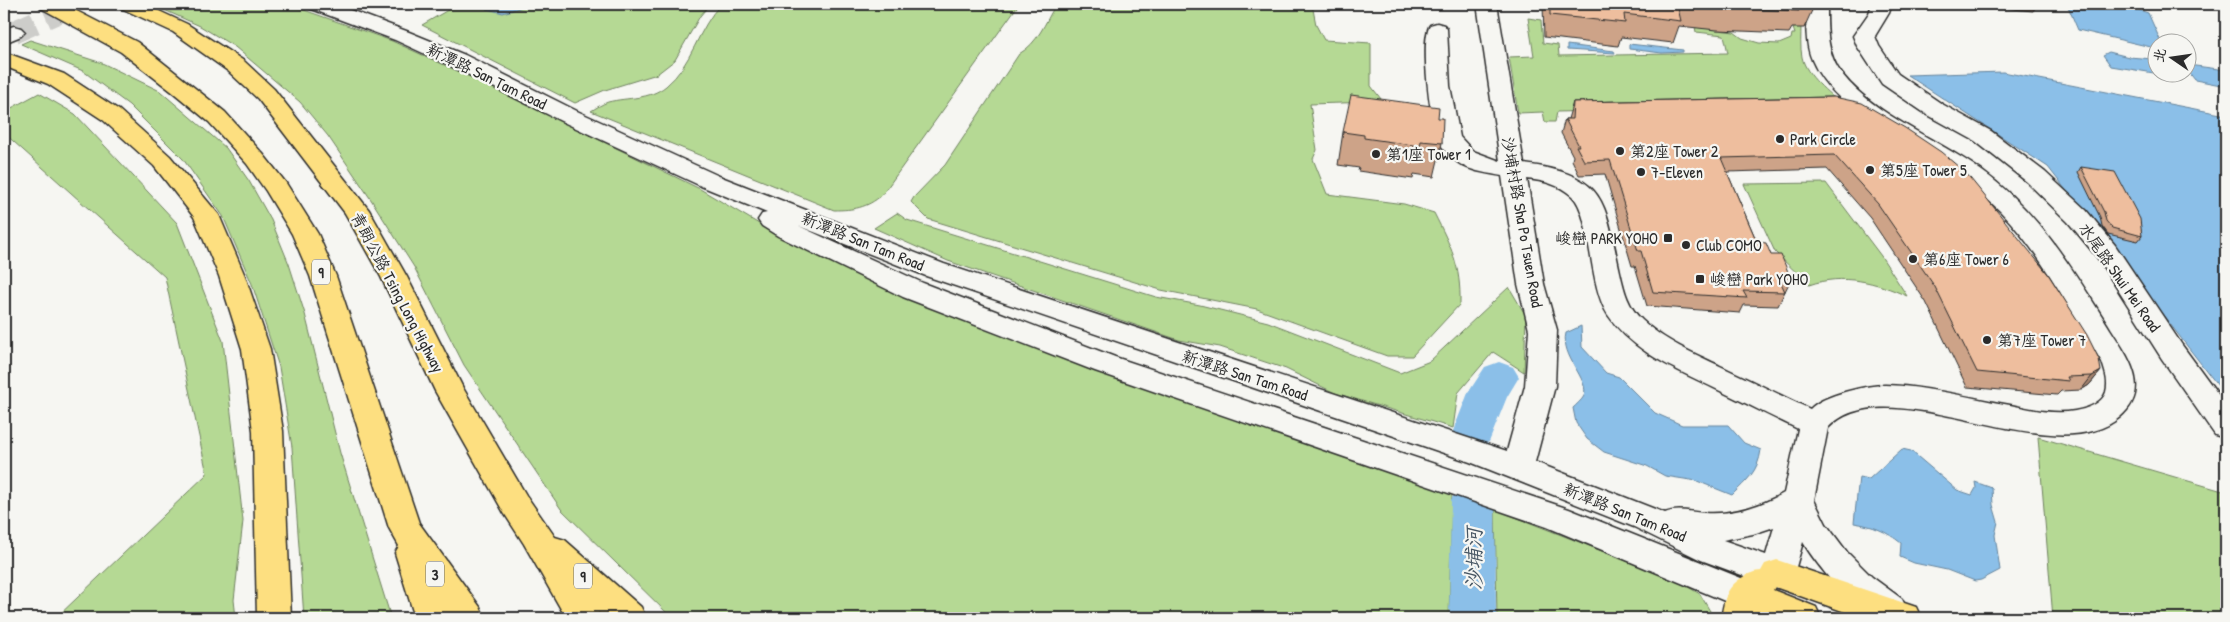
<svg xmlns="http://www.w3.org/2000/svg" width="2230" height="622" font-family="'Patrick Hand','LXGW WenKai TC',sans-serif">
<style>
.green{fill:#b5d994;stroke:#708260}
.water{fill:#8bbfe8;stroke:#65849c}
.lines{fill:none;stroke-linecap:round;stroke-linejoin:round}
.river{fill:#8bbfe8;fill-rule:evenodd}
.minor-tunnel{stroke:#cdcdca;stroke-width:23;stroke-dasharray:23 12;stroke-linecap:butt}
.minor-casing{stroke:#2b2b2b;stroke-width:3}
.major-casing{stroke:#2b2b2b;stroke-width:3}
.highway-casing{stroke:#2b2b2b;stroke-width:3}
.minor{fill:#f6f6f2;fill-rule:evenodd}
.major{fill:#fddf80;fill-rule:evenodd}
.highway{fill:#fddf80;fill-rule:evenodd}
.wall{fill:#cda388;stroke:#2b2b2b}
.shaded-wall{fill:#a7856f;stroke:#2b2b2b}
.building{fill:#eebe9e;stroke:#2b2b2b}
.poi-dot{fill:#2b2b2b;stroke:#f6f6f2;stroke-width:2}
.labels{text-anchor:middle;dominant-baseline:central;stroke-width:4.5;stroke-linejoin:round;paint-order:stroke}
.shield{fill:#f6f6f2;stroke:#686867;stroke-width:1}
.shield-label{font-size:15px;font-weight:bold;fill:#2b2b2b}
.street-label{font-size:16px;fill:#2b2b2b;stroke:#f6f6f2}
.poi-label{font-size:16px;fill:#2b2b2b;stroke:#f6f6f2;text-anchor:start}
.near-water-label{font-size:21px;font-style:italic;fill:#485764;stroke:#f6f6f2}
</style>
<rect width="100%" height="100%" fill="#f6f6f2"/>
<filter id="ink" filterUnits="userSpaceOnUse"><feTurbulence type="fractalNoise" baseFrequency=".02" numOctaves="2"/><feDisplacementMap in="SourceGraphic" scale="10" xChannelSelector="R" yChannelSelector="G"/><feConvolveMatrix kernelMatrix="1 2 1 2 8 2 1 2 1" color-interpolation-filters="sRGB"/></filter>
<g filter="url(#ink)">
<g class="green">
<path d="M151 4H287L392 41 475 79 700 189 781 237 1452 493 1449 618H672L561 509 464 365 414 267 372 201 328 136 300 102 235 47 200 26Z"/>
<path d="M466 4H710L700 16 675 60 657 74 605 90 575 103 422 25 453 7Z"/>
<path d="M721 4H1019L882 195C867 208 853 210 834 210L591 111C596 108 602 104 608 102 628 97 649 100 666 86 692 65 698 28 721 4Z"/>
<path d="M1056 4H1312L1316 25 1324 40 1371 43V86L1381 99 1372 102 1310 104 1317 150 1313 159 1327 194 1404 204 1434 213C1451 247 1461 265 1460 304L1412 356H1387L1257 309 1161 290 928 219 911 202 914 197 945 165 1019 54C1038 43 1045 23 1056 4Z"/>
<path d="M1528 18 1541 20 1543 43 1558 45 1559 56 1728 53 1724 35 1696 32 1695 27 1734 32 1742 38 1759 43 1779 44 1791 39 1792 34H1795L1792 25 1801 26C1801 36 1800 47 1802 57 1806 76 1829 93 1842 105L1557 112 1555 122H1545L1543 112 1518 113 1509 57 1534 56Z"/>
<path d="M30 40 102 63 160 91 226 148 249 181 271 220 289 264 305 314 340 453 391 618H304L292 447 279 367 252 284 223 216 183 159 129 105 83 71 21 44Z"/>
<path d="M39 93 75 114 177 223 223 341 243 521 234 600 236 618H56L207 474 165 277 4 133V112Z"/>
<path d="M1826 183 1881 256 1907 296C1876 282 1843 273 1809 285L1775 252 1744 184Z"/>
<path d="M897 213 907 220 1156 297 1200 305 1268 322 1400 373 1430 361 1509 287 1526 316 1524 372 1493 352 1458 393 1453 428 1335 393 1286 369 1220 347 1179 340 948 261 874 228Z"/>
<path d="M2038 437 2226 492V618H2053Z"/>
<path d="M1495 509 1676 580 1700 594 1714 618H1497Z"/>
</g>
<g class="water">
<path d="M493 4H532L503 13 487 9Z"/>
<path d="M2067 4H2122L2148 13 2161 42H2158L2157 47H2151L2078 30Z"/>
<path d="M1629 44 1683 50V52L1662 53 1629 49Z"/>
<path d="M1567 45 1614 51 1615 53 1567 50Z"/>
<path d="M2109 52 2129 57 2153 59 2158 72 2160 74 2111 66 2103 55Z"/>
<path d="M2188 65 2226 70V86L2195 80 2188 71Z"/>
<path d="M2003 72 2226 115V396L2048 167 1907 75Z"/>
<path d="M1581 326 1582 347 1606 373 1619 377 1655 413 1682 425H1728L1744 443 1761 450C1758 472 1747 480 1732 495L1697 481 1665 476 1647 466 1604 452 1587 439 1576 423 1573 408C1576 405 1582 400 1584 396 1590 379 1560 357 1566 333Z"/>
<path d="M1902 449 1911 451 1957 490 1972 495 1976 488 1975 482 1992 488 1993 505 1998 522 1995 535 2000 570 1981 580 1975 581 1947 570 1914 563 1900 557 1901 543C1886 531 1873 526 1854 523L1859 477 1869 479Z"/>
</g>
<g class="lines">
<g class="river">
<path d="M1499 362 1513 367 1519 377 1507 397 1489 442 1474 447 1459 442 1453 431 1468 393 1485 367Z"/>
<path d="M1473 483 1488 488 1495 500 1496 618H1449L1451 500 1458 488Z"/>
</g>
<path class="minor-tunnel" d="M14 32 76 4"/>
<defs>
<g id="minor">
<path d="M306 4H334L409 32 465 55 577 111 719 176 944 264 1507 451 1525 386 1529 330 1518 284 1502 176C1487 173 1466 171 1455 160 1448 154 1441 147 1438 139 1430 122 1420 39 1430 25L1437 23 1444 25 1447 29 1450 86 1460 137 1473 151 1500 161 1477 4H1497L1524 164C1607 175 1604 200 1620 272 1624 290 1628 307 1642 320 1664 341 1693 353 1720 366 1750 380 1780 395 1810 409 1823 395 1867 385 1885 385 1927 386 1969 398 2010 405 2031 409 2053 415 2075 411 2086 409 2102 404 2106 392 2109 381 2105 372 2102 362 2070 311 2043 255 2000 211 1982 193 1962 178 1940 164 1898 137 1833 109 1812 60 1805 44 1806 22 1807 4H1827C1827 27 1826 54 1842 74 1875 116 1938 139 1982 171 2039 212 2074 271 2110 329 2127 356 2153 389 2120 417 2052 475 1886 364 1828 428L1814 500 1826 524 1847 552 1872 577 1902 599 1907 610 1903 618C1895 618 1884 620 1876 618 1855 613 1813 560 1803 542L1794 574 1789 584 1777 588 1701 560 1634 527 1470 462 926 276 799 226 923 283 1115 357 1569 509 1756 584 1761 594 1756 604 1744 609 1547 527 1095 371 903 297 778 236 762 226 758 220 762 214 767 213 701 186 561 121 449 65 395 40 309 8ZM1527 179C1543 181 1559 184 1572 196 1592 215 1588 285 1608 315 1633 352 1674 368 1712 387 1741 401 1769 415 1798 429L1784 493C1758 507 1733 515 1704 513 1691 512 1677 508 1665 513L1535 462 1555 386 1557 330 1544 284ZM1774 527 1766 555 1723 540 1753 534Z"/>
<path d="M1872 4H1892L1889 13 1875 36 1879 46 1898 74 1942 104 1991 131 2045 172 2086 210 2115 245 2182 345 2226 405V438L2215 435 2162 359 2097 257 2068 222 2027 182 1975 141 1926 114 1882 84 1857 46 1853 36 1869 13Z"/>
<path d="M14 26 21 28 25 32 21 36 4 43V29Z"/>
</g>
<g id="major">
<path d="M4 52 64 74 119 110 170 156 219 215 245 276 270 349 283 431 291 618H257L253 431 242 349 219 276 194 217 154 166 103 120 48 84 4 66Z"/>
<path d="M1777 560 1916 607 1921 618H1862L1775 587 1773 590 1816 607 1821 618H1766L1756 614 1755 618H1721C1725 599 1725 588 1743 577 1748 574 1755 571 1761 571L1765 564Z"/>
</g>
<g id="highway">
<path d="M38 4H63L137 42 225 112 263 154 286 183 318 234 336 276 419 523 480 607 485 618H415L395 553 399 546 389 528 310 276 292 234 266 191 247 164 209 122 175 94 121 52 41 8Z"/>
<path d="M118 4H144L187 24 244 61 274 89 369 210 407 277 463 388 526 495 555 537 565 540 641 607 646 618H605L598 612 601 618H566L524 544 504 513 435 391 381 277 345 213 258 99 228 71 173 32 121 8Z"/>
</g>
</defs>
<use href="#minor" class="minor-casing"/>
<use href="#major" class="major-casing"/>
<use href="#highway" class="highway-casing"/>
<use href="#minor" class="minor"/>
<use href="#major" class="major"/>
<use href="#highway" class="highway"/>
</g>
<g class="wall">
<path d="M1537 4H1814V6L1804 28H1792L1789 33 1717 30 1679 26 1673 43 1621 37 1618 46 1544 37 1543 5Z"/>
<path d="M1961 4H2038L2033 11Z"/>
<path d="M1834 97 2101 371 2089 385 2081 390 2061 391 2057 395 1967 387 1926 302 1870 218 1827 169 1727 172 1757 242 1771 255 1791 279 1778 306 1744 305 1740 313 1647 306 1635 266H1632L1605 174 1579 175 1572 160 1573 156 1561 133 1565 119H1568L1573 102Z"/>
<path d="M1438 118 1442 143 1434 177 1414 174 1413 179 1358 171 1359 168 1338 165 1343 132Z"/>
<path d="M2081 167 2142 236 2138 241 2108 234 2102 226 2100 217 2078 172Z"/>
</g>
<path class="shaded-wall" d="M2101 371 2089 385 2081 390 2092 376Z"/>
<g class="building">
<path d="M1550 4H1677L1681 21 1624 14 1625 23 1550 15Z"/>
<path d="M1687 4H1814V6L1795 5 1799 11 1726 8Z"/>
<path d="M1351 95 1439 107 1438 118H1443L1442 143 1421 141 1420 146 1364 138V135L1343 132Z"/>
<path d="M1834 97 1862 103 1905 128 1941 152 1966 173 2048 274 2087 335 2099 359 2101 371 2092 376 2067 377 2069 381 1977 372 1935 287 1878 204 1834 155 1721 158 1757 242 1766 243 1771 255H1781L1791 279 1779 278 1785 292 1743 291 1747 298 1653 292 1641 251H1638L1610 160 1584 161 1576 146H1579L1565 119H1572L1573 102Z"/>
<path d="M2081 167 2115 172 2140 219 2142 236 2112 228 2106 221 2104 212Z"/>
</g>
</g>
<g class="poi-dot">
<circle cx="1780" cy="139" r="5"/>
<circle cx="1620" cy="151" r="5"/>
<circle cx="1376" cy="154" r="5"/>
<circle cx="1870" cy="170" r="5"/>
<circle cx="1641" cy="172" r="5"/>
<rect x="1663" y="233" width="10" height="10" rx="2.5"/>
<circle cx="1686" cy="245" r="5"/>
<circle cx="1913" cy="259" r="5"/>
<rect x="1695" y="274" width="10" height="10" rx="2.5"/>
<circle cx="1987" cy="340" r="5"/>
</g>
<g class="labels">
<g class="shield">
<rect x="312" y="259.5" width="18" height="25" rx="4"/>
<rect x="426" y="561.5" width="18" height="25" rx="4"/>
<rect x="574" y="563.5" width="18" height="25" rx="4"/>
</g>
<g class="shield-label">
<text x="321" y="272">9</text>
<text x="435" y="574">3</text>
<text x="583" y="576">9</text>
</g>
<g class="street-label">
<text transform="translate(487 76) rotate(26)">新潭路 San Tam Road</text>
<text transform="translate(1523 222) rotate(80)">沙埔村路 Sha Po Tsuen Road</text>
<text transform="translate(863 241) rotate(22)">新潭路 San Tam Road</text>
<text transform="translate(2120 277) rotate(55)">水尾路 Shui Mei Road</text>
<text transform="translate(398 292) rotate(62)">青朗公路 Tsing Long Highway</text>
<text transform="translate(1245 375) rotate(18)">新潭路 San Tam Road</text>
<text transform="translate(1625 512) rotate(22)">新潭路 San Tam Road</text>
</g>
<g class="poi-label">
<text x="1790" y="139">Park Circle</text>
<text x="1630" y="151">第2座 Tower 2</text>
<text x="1386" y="154">第1座 Tower 1</text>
<text x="1880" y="170">第5座 Tower 5</text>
<text x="1651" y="172">7-Eleven</text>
<text x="1658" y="238" text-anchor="end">峻巒 PARK YOHO</text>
<text x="1696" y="245">Club COMO</text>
<text x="1923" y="259">第6座 Tower 6</text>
<text x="1710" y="279">峻巒 Park YOHO</text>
<text x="1997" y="340">第7座 Tower 7</text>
</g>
<g class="near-water-label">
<text transform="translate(1473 559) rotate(-90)">沙埔河</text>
</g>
</g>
<rect width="2230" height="622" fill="none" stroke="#f6f6f2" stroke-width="20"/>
<rect x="10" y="10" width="2210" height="602" fill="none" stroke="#2b2b2b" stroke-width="2" filter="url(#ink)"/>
<g transform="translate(2172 58) rotate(283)"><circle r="24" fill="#f6f6f2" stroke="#a5a5a2"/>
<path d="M0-4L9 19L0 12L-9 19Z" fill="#2b2b2b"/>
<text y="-8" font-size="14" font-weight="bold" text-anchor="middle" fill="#2b2b2b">北</text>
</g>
</svg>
